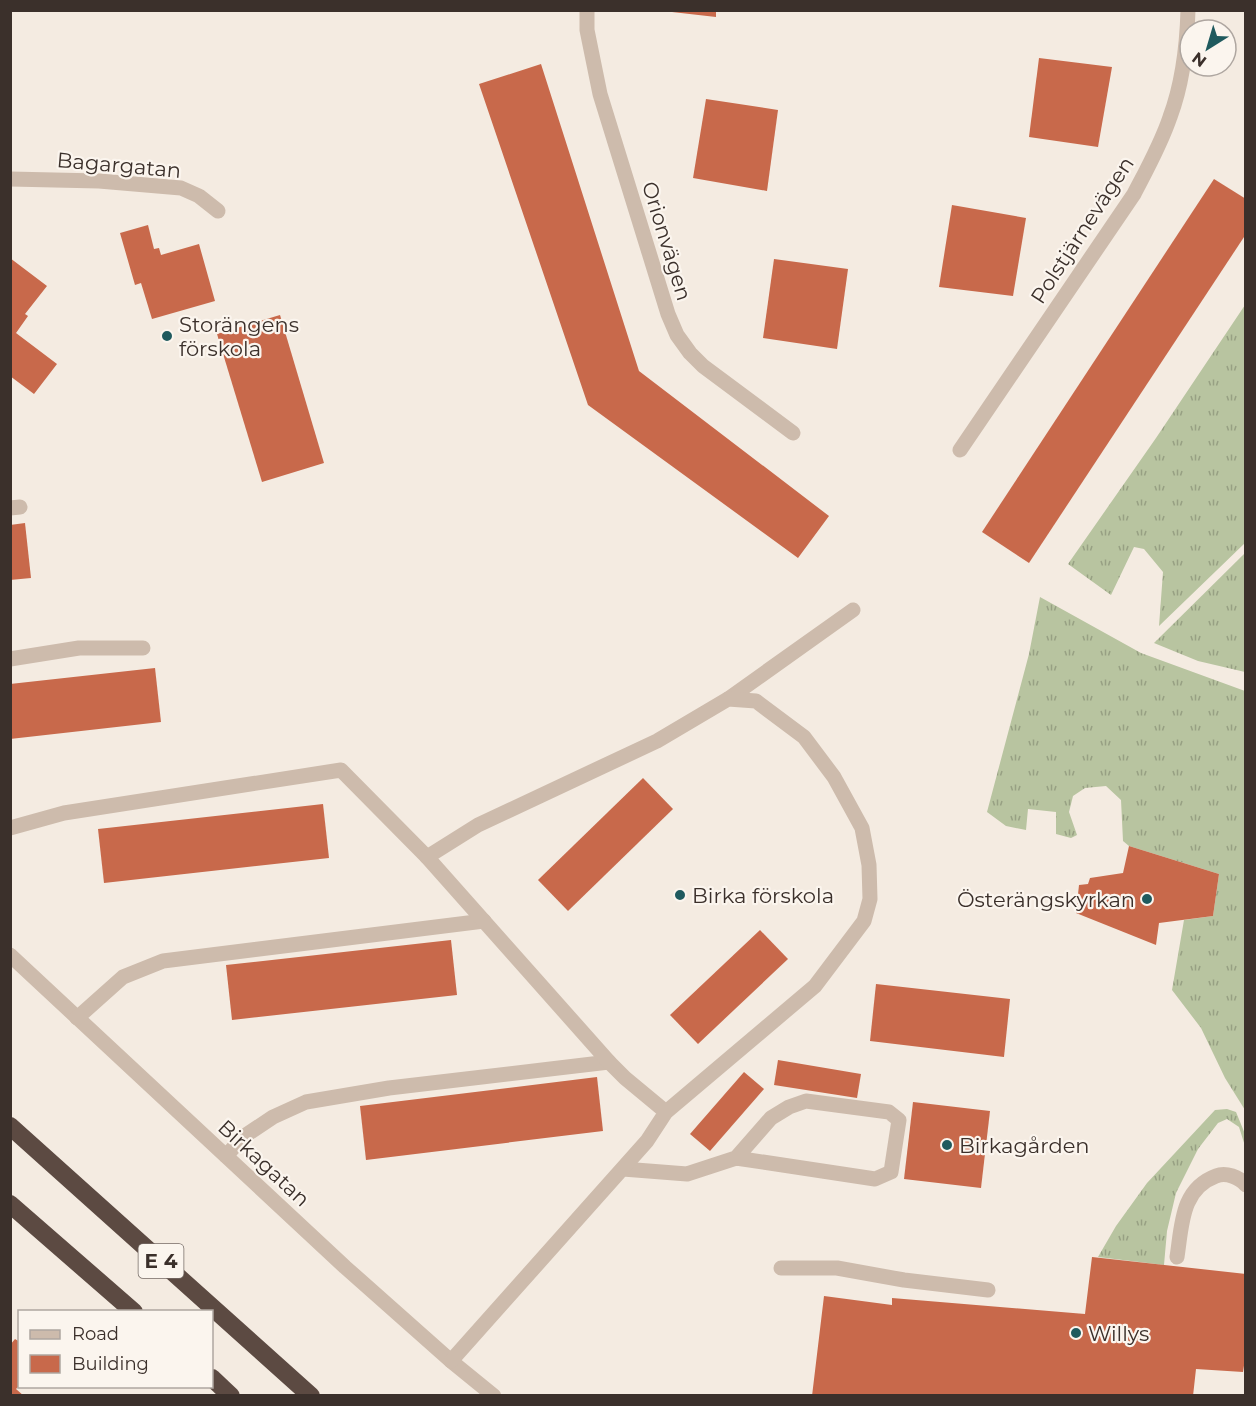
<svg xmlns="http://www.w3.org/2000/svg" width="1256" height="1406" font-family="Montserrat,sans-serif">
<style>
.grass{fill:url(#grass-tufts)}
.building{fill:#c8694b}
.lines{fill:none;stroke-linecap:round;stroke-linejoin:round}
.minor{stroke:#cdbbac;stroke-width:15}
.highway{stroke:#5c4a42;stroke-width:18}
.poi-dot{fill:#1f5a5e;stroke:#fbf5ee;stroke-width:2}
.labels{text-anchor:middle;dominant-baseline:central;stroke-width:4.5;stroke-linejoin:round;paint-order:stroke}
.shield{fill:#fbf5ee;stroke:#756b66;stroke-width:1.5}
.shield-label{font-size:20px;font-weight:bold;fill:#3b302b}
.street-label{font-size:21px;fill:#3b302b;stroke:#fbf5ee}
.poi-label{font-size:21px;fill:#3b302b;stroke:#fbf5ee;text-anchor:start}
</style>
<defs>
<pattern id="grass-tufts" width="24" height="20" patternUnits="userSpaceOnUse" patternTransform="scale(1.5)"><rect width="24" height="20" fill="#b8c4a0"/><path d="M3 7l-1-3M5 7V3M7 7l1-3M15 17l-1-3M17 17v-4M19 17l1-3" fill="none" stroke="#97a083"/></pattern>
</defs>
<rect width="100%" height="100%" fill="#f4ebe1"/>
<g class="grass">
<path d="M1245 305V543L1159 626 1163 572 1144 549 1134 547 1111 595 1068 564 1156 438Z"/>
<path d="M1245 553V672L1198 661 1154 643Z"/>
<path d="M1040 597 1141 653 1245 691V1110L1225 1078 1201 1028 1172 990 1184 920 1213 916 1219 874 1129 846 1123 841 1121 800 1106 786 1085 788 1073 796 1069 812 1077 835 1071 838 1056 834V812L1028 809 1026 830 1006 826 987 812 1029 654Z"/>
<path d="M1227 1109 1236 1112 1245 1134V1146L1239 1127 1227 1119 1218 1123 1198 1149 1176 1193 1167 1231 1164 1265 1098 1257 1116 1226 1147 1183 1215 1110Z"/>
</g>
<g class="building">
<path d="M672 10H716V17L672 12Z"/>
<path d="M1039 58 1112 67 1098 147 1029 137Z"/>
<path d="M541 64 639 371 829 516 798 558 588 405 479 84Z"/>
<path d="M706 99 778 110 767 191 693 178Z"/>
<path d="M1214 179 1246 199V234L1029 563 982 532Z"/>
<path d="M952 205 1026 218 1013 296 939 287Z"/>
<path d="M148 225 154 249 159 248 161 255 199 244 215 301 152 319 141 283 135 285 120 233Z"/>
<path d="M10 258 47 286 25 314 28 316 16 333 57 364 34 394 10 376Z"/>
<path d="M774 259 848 269 837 349 763 338Z"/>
<path d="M280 315 324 463 262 482 217 334Z"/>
<path d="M25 523 31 578 10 580V525Z"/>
<path d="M155 668 161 722 10 739V684Z"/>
<path d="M643 778 673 809 568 911 538 880Z"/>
<path d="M323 804 329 858 104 883 98 829Z"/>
<path d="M1129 846 1219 874 1213 916 1159 923 1156 945 1076 913 1079 885 1088 884 1090 878 1123 873Z"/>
<path d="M760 930 788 959 698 1044 670 1015Z"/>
<path d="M451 940 457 995 232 1020 226 965Z"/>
<path d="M876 984 1010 999 1004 1057 870 1041Z"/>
<path d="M778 1060 861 1074 857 1098 774 1085Z"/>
<path d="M744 1072 764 1089 710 1151 690 1134Z"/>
<path d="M597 1077 603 1131 366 1160 360 1106Z"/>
<path d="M913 1102 990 1111 981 1188 904 1179Z"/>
<path d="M1092 1257 1246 1274V1353L1243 1372 1196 1369 1193 1396H812L824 1296 892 1305V1298L1085 1314Z"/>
<path d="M15 1339 20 1342V1385L16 1389 24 1396H10V1345Z"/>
</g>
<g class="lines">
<g class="minor">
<path d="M587 10V30L600 94 668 314 677 335 690 353 703 366 793 433"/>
<path d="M10 179 99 181 181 188 199 196 218 211"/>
<path d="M960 450 1134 194C1147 169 1161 144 1170 117 1182 85 1187 45 1188 10"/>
<path d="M10 508 20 507"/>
<path d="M10 659 79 648H143"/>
<path d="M728 699 853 610"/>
<path d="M10 828 64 813 341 770 427 857"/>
<path d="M10 955 345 1267 451 1361 494 1396"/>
<path d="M77 1018 123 977 163 961 484 921"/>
<path d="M226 1156 243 1137 273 1117 306 1102 389 1088 609 1062"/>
<path d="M623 1169 687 1174 736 1158 875 1179 891 1172 899 1120 889 1112 806 1101 789 1107 771 1118 736 1158"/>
<path d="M1177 1257C1182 1225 1181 1189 1216 1176 1226 1172 1239 1177 1246 1185"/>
<path d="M781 1268H837L904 1280 988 1290"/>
<path d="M451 1361 647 1141 666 1112 815 986 864 921 870 899 869 865 862 828 834 777 804 737 756 701 728 699 657 741 478 825 427 857 609 1062 625 1078 666 1112"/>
</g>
<g class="highway">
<path d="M10 1126 311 1396"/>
<path d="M10 1204 134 1312"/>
<path d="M212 1378 231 1396"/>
</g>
</g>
<g class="poi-dot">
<circle cx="167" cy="336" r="6"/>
<circle cx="680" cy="895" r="6"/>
<circle cx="1147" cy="899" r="6"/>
<circle cx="947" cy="1145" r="6"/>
<circle cx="1076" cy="1333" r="6"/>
</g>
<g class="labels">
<rect class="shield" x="138.5" y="1244" width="45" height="34" rx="4.5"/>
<g class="shield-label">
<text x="161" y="1261">E 4</text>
</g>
<g class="street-label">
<text transform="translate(119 165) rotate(5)">Bagargatan</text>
<text transform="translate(1082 230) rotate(-57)">Polstjärnevägen</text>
<text transform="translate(667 241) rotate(73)">Orionvägen</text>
<text transform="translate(264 1163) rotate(43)">Birkagatan</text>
</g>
<g class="poi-label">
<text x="179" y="324">Storängens<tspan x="179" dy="24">förskola</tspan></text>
<text x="692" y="895">Birka förskola</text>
<text x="1135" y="899" text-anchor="end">Österängskyrkan</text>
<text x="959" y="1145">Birkagården</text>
<text x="1088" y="1333">Willys</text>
</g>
</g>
<rect width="1256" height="1406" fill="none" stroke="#3b302b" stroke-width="24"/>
<rect x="18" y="1310" width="195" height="78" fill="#fbf5ee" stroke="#aea6a0" stroke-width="1.5"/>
<rect x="30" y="1330" width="30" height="9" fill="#cdbbac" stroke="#aea6a0" stroke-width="1.5"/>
<text x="72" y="1340" font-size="18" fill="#3b302b">Road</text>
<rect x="30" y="1355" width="30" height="18" fill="#c8694b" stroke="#aea6a0" stroke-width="1.5"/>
<text x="72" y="1370" font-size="18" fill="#3b302b">Building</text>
<g transform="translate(1208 48) rotate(217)"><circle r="28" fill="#fbf5ee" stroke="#aea6a0" stroke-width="1.5"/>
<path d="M0-4.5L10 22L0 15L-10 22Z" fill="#1f5a5e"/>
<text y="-9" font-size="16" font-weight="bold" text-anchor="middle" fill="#3b302b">N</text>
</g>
</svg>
